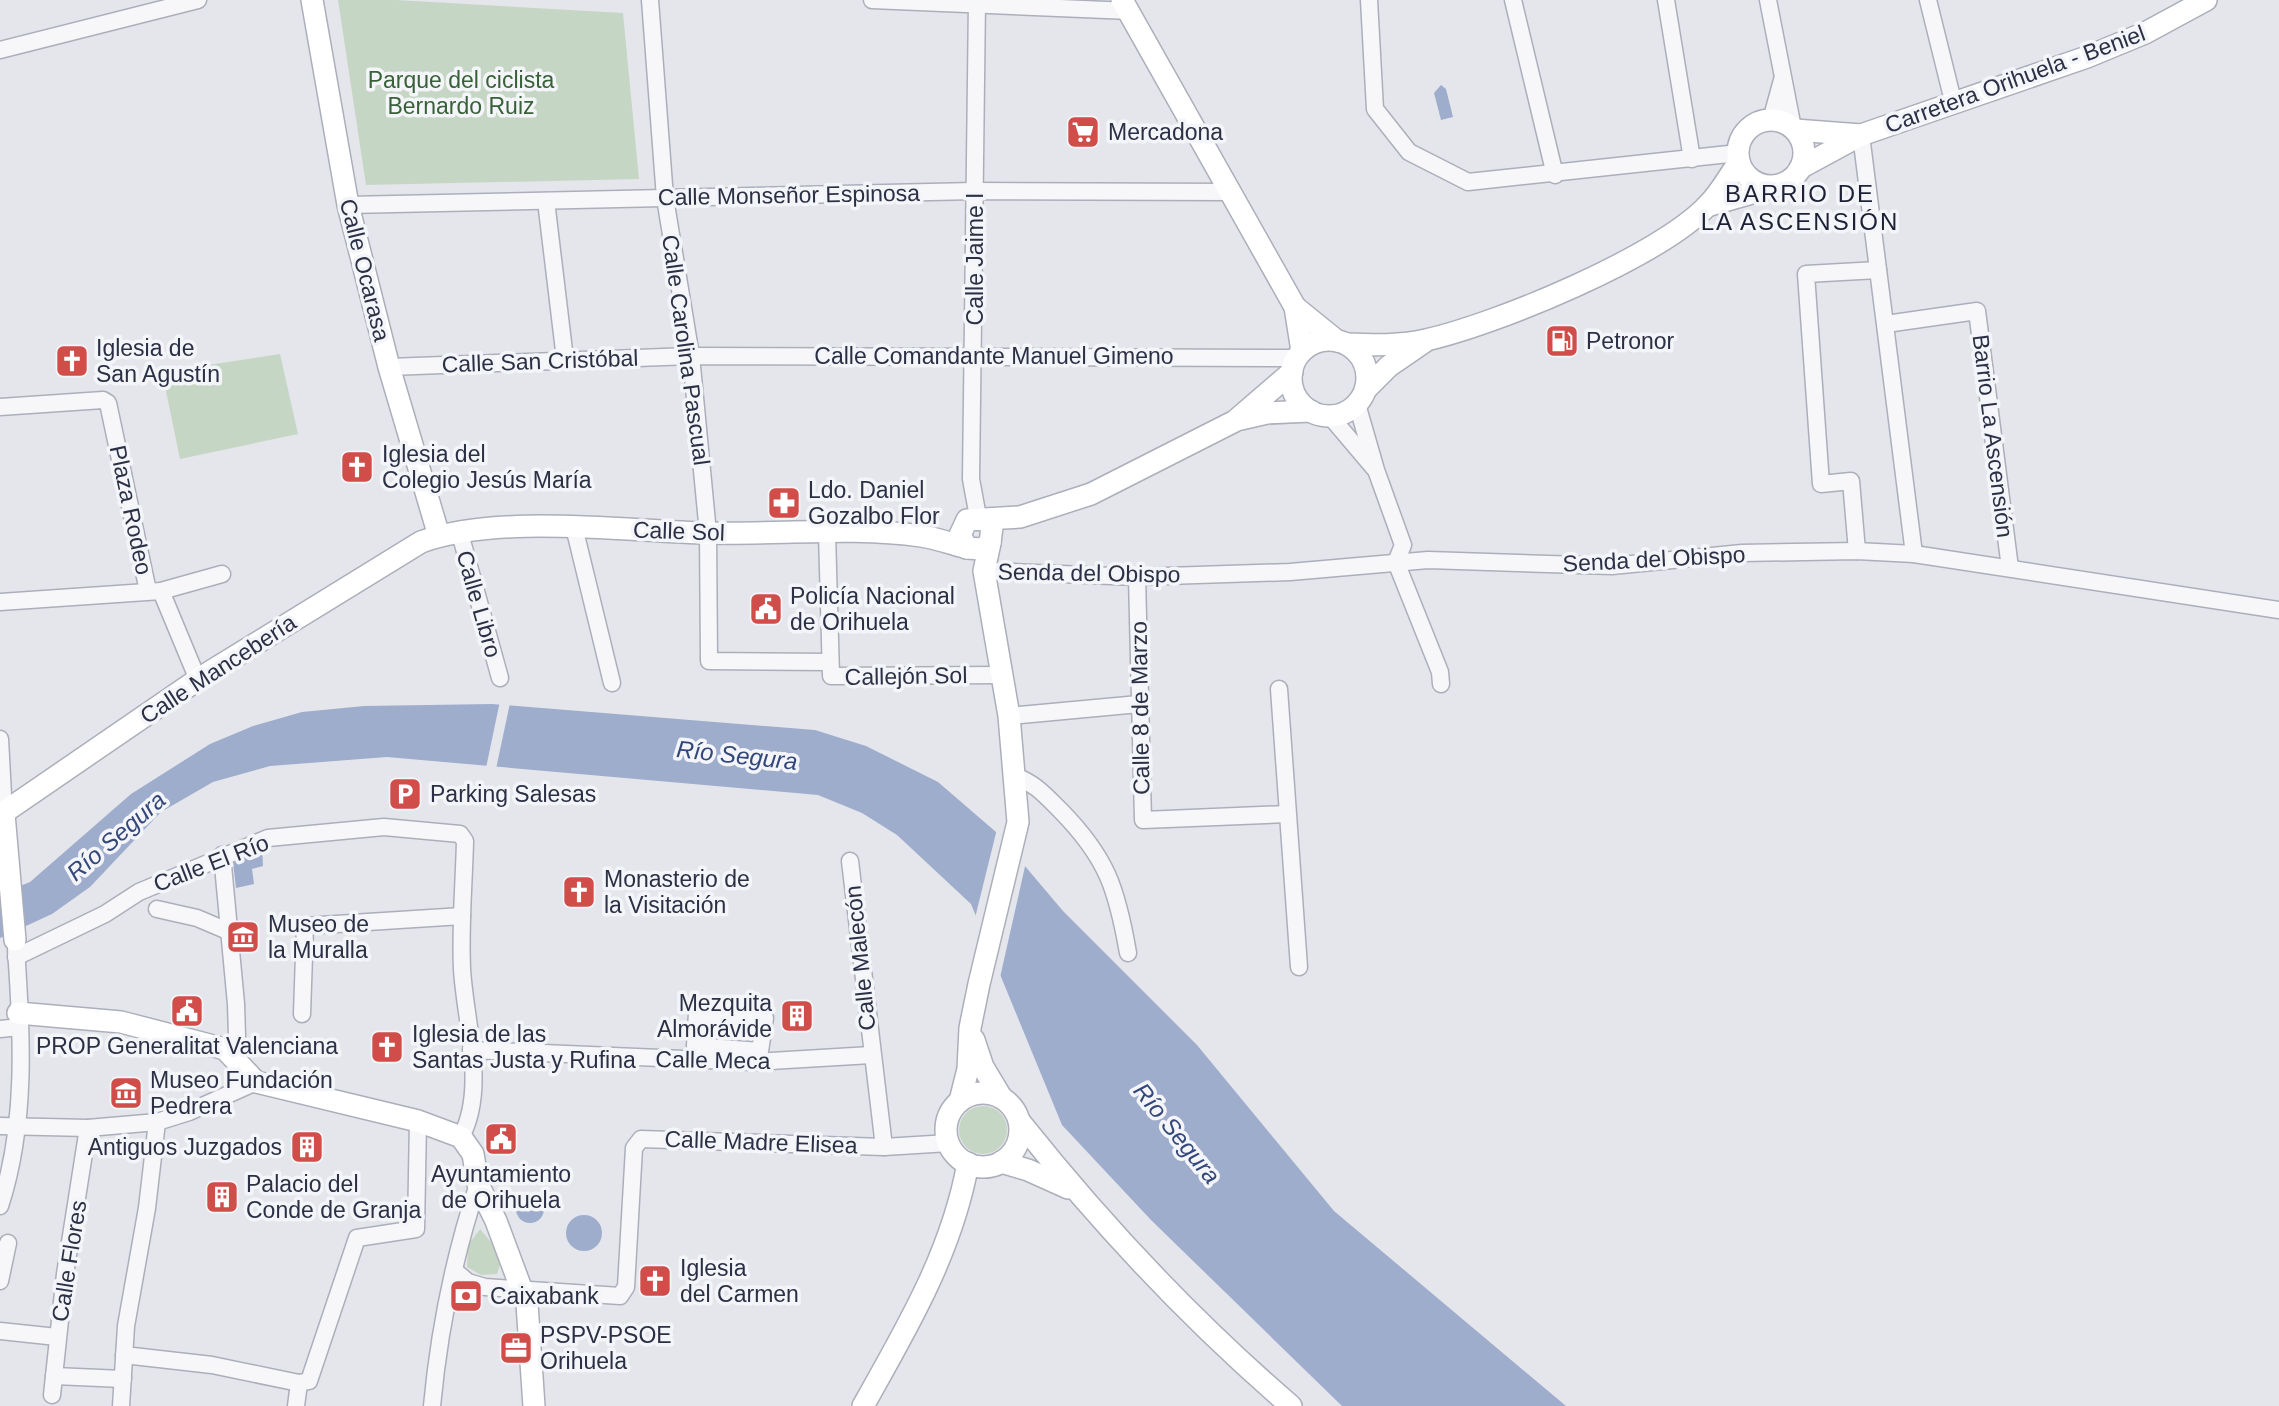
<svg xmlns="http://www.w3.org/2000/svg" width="2279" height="1406" font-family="Helvetica,sans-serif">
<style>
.green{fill:#c6d6c5}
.water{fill:#9fadcc}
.pier{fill:#e4e6ec}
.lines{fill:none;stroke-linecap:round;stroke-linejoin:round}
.street-casing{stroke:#acafba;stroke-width:19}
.secondary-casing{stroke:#acafba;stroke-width:24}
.street{stroke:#f7f7fa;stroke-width:16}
.secondary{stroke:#fff;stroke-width:21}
.labels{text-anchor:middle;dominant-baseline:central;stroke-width:7;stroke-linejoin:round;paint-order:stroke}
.street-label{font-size:23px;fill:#2b3045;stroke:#f4f5f9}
.park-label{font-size:23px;fill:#396138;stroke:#f4f5f9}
.poi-label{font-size:23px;fill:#2b3045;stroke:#f4f5f9;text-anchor:start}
.neighbourhood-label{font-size:24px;letter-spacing:2px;fill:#1d2136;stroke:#f4f5f9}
.water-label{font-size:24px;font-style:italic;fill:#34477a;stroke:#f4f5f9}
</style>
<rect width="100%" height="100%" fill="#e4e6ec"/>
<g class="green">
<path d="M338 0H396L623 13 639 179 366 185Z"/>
<path d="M280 354 298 434 180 459 162 372Z"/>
<circle cx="983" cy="1130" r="24"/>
<path d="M480 1229 496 1248 501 1262 497 1274 481 1275 467 1267 468 1245Z"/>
</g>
<g class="water">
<path d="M1441 85 1446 89 1453 117 1441 120 1434 93Z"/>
<path d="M492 704 815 730 866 746 938 782 996 832 1063 911 1197 1045 1334 1211 1566 1406H1342L1151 1220 1062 1125 971 904 897 835 862 813 818 795 387 757 270 766 213 782 161 812 90 887 52 914 0 938V894L30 882 131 794 210 744 253 726 302 712 364 706Z"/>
<path d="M262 846 263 866 252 869 254 884 236 888 232 854Z"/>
<circle cx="530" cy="1209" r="14"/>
<circle cx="584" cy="1233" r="18"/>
</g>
<g class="pier">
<path d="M500 701 510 703 496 769 486 768Z"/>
<path d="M997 829 1026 862 999 982 974 922Z"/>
</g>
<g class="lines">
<defs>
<g id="street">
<path d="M650 0 665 198 691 356 708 533 709 661 830 662"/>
<path d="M872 0 1130 11"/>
<path d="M977 0 971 479 978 517"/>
<path d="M1369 0 1375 109 1409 152 1468 182 1738 153"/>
<path d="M1513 0 1555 175"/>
<path d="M1666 0 1692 159"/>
<path d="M1768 0 1793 128"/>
<path d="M1928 0 1954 105"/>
<path d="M0 50 198 0"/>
<path d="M1771 120 1782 80"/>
<path d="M1861 135 1914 554"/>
<path d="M546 201 565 359"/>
<path d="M348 205 975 191 1231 192"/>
<path d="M1886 324 1977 311 2010 568"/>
<path d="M389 367 691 356 1297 358"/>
<path d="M1357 404 1376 470 1403 545 1396 562 1440 672 1441 684"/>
<path d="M0 407 103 400 108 403 148 591"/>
<path d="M1330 416 1374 468"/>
<path d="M574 527 612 683"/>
<path d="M459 530 500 678"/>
<path d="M827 533 831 676 1000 675"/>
<path d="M1857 551 1851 481 1821 484 1806 274 1878 270"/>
<path d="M984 571 1137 577 1290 572 1428 560 1612 566 1742 553 1857 551 1914 554 2279 610"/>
<path d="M1137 577 1143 820 1287 814"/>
<path d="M161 591 198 680"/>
<path d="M0 602 161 591 222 574"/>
<path d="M1279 689 1299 967"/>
<path d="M1009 716 1139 704"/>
<path d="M0 739 4 814"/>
<path d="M1015 776C1036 784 1045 795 1061 811 1107 858 1117 889 1128 953"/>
<path d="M222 855 236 1004 238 1068 233 1092"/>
<path d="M850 861 884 1147"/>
<path d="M157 909 197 918 230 932"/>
<path d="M16 957 105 914 139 892 268 838 384 827 460 834 465 841C464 883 460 926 462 969 465 1022 487 1088 461 1137"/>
<path d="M697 1013 765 1018 760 1051 695 1046Z"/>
<path d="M302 1014 305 926 462 916"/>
<path d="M0 1029 19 1027"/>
<path d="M471 1050 754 1062 871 1055"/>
<path d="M0 1126 88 1128 157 1122 189 1112 256 1082"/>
<path d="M0 1206C27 1124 22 1033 16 949"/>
<path d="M455 1271 468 1282 485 1287 620 1296 626 1287 634 1148 641 1139 884 1147 949 1143"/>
<path d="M0 1281 8 1243"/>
<path d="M0 1331 57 1337"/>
<path d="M124 1355 212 1365 299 1383"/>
<path d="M54 1376 123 1379"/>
<path d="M52 1395 65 1274 88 1128"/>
<path d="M121 1406 126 1326 147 1208 157 1122"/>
<path d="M296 1406 299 1383 309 1381 357 1238 416 1229 418 1121"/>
<path d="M432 1406C439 1331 454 1256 478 1184"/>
</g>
<g id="secondary">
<path d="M312 0 348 205 389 367 439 536"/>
<path d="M1122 0 1295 307 1302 351"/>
<circle cx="1771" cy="153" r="33"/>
<path d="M1795 130 1861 135"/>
<path d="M1800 168 1861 135 2087 57 2145 33 2206 0"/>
<path d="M1707 206 1773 187"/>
<path d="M1295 307 1337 341"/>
<circle cx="1329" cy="378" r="38"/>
<path d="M1347 344C1373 345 1401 346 1426 340 1497 324 1659 257 1708 205 1720 193 1729 176 1739 162"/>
<path d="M1366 389 1389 366 1424 342"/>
<path d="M1241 419 1267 413 1311 411"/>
<path d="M984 519 992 527 990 543 982 549 967 548 960 535 967 520 1020 517 1091 494 1235 421 1292 372"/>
<path d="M4 814 15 940"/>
<path d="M0 815 200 678 421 542C499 514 623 531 707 533 776 535 853 526 921 536 936 538 952 544 967 548"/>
<path d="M18 1013 121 1022 225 1049 256 1082 418 1121 461 1137 473 1154 478 1184 496 1221 527 1304 534 1406"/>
<path d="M974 1040 983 1067 1001 1097"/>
<circle cx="983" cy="1130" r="37"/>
<path d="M960 1101 968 1069 970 1028 979 984 1018 822 1009 716 984 571 990 543"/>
<path d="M1020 1122C1102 1225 1191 1320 1291 1406"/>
<path d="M1001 1162 1028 1170 1068 1188"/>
<path d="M863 1406C907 1328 952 1252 968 1163"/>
</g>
</defs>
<use href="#street" class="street-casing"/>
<use href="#secondary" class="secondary-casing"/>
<use href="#street" class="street"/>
<use href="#secondary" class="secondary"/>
</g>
<defs>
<symbol id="supermarket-square" viewBox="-11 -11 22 22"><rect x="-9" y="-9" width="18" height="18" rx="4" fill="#d14d49" stroke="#f4f5f9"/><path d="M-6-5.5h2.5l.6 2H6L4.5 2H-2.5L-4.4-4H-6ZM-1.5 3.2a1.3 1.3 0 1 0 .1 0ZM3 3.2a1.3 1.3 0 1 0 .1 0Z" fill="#fff"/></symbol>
<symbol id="fuel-square" viewBox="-11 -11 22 22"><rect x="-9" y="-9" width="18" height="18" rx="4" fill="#d14d49" stroke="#f4f5f9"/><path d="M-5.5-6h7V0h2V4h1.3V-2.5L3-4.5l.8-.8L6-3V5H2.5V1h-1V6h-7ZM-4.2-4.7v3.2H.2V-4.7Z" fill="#fff"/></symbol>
<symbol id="church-square" viewBox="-11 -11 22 22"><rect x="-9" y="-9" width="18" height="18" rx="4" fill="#d14d49" stroke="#f4f5f9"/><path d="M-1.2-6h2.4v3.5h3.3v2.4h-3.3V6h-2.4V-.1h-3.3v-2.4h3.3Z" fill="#fff"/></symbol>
<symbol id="pharmacy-square" viewBox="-11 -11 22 22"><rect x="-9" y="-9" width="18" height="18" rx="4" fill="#d14d49" stroke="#f4f5f9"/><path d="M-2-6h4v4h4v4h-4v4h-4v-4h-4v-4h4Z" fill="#fff"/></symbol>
<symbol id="civic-square" viewBox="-11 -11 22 22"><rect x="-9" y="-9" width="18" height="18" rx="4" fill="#d14d49" stroke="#f4f5f9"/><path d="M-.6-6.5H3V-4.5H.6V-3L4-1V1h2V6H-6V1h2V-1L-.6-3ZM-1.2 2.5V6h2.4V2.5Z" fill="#fff"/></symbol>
<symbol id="parking-square" viewBox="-11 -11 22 22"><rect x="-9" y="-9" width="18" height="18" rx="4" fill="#d14d49" stroke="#f4f5f9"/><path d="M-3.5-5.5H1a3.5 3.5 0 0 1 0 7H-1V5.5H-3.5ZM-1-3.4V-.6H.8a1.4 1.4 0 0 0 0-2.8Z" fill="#fff"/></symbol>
<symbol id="museum-square" viewBox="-11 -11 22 22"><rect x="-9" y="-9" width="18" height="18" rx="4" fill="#d14d49" stroke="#f4f5f9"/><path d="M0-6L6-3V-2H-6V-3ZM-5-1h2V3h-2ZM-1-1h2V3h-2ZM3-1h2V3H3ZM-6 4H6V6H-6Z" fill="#fff"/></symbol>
<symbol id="building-square" viewBox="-11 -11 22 22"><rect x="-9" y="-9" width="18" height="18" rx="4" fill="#d14d49" stroke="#f4f5f9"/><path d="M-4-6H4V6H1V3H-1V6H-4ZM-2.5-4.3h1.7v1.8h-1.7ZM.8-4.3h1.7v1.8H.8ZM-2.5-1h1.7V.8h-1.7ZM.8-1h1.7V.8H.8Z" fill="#fff"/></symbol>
<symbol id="bank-square" viewBox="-11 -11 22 22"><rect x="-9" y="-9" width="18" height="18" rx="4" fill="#d14d49" stroke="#f4f5f9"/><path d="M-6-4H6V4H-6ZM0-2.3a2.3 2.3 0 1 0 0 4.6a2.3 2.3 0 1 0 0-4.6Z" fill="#fff"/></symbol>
<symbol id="office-square" viewBox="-11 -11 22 22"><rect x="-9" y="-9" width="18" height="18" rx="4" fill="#d14d49" stroke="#f4f5f9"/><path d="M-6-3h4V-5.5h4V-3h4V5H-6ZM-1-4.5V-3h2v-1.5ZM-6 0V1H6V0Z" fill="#fff"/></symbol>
</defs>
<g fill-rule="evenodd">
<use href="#supermarket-square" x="1064" y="113" width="38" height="38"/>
<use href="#fuel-square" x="1543" y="322" width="38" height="38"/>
<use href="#church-square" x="53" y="342" width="38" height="38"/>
<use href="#church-square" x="338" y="448" width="38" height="38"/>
<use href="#pharmacy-square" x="765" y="484" width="38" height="38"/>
<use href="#civic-square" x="747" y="590" width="38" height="38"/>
<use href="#parking-square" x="386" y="775" width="38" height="38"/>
<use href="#church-square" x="560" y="873" width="38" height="38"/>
<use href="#museum-square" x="224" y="918" width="38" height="38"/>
<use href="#civic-square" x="168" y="992" width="38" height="38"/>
<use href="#building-square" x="778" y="997" width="38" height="38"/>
<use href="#church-square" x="368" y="1028" width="38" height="38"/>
<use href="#museum-square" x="107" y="1074" width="38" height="38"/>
<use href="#civic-square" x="482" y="1120" width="38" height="38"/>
<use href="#building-square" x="288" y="1128" width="38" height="38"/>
<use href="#building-square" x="203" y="1178" width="38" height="38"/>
<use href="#church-square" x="636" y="1262" width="38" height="38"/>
<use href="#bank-square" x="447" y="1277" width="38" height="38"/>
<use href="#office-square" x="497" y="1329" width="38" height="38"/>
</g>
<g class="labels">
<g class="street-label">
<text transform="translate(2015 79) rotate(-20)">Carretera Orihuela - Beniel</text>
<text transform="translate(789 195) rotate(-1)">Calle Monseñor Espinosa</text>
<text transform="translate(975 259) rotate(-90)">Calle Jaime I</text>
<text transform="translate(365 270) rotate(76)">Calle Ocarasa</text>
<text transform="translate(686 350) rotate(82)">Calle Carolina Pascual</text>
<text x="994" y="356">Calle Comandante Manuel Gimeno</text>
<text transform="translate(540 361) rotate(-2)">Calle San Cristóbal</text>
<text transform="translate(1993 436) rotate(83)">Barrio La Ascensión</text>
<text transform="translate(131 510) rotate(78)">Plaza Rodeo</text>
<text transform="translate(679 531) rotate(2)">Calle Sol</text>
<text transform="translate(1654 559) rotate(-3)">Senda del Obispo</text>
<text transform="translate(1089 573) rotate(1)">Senda del Obispo</text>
<text transform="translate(479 604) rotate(74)">Calle Libro</text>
<text transform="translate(218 669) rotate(-33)">Calle Mancebería</text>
<text transform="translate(906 676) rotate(-1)">Callejón Sol</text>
<text transform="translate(1140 708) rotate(-91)">Calle 8 de Marzo</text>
<text transform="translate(211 863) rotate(-21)">Calle El Río</text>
<text transform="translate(860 958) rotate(-96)">Calle Malecón</text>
<text transform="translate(713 1060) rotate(1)">Calle Meca</text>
<text transform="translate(761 1142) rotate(2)">Calle Madre Elisea</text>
<text transform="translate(69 1261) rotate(-81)">Calle Flores</text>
</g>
<g class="park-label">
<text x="461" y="80">Parque del ciclista<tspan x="461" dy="26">Bernardo Ruiz</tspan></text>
</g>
<g class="poi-label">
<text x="1108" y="132">Mercadona</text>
<text x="1586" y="341">Petronor</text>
<text x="96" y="348">Iglesia de<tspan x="96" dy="26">San Agustín</tspan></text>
<text x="382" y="454">Iglesia del<tspan x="382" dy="26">Colegio Jesús María</tspan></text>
<text x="808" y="490">Ldo. Daniel<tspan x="808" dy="26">Gozalbo Flor</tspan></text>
<text x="790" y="596">Policía Nacional<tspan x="790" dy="26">de Orihuela</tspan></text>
<text x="430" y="794">Parking Salesas</text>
<text x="604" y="879">Monasterio de<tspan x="604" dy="26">la Visitación</tspan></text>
<text x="268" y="924">Museo de<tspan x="268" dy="26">la Muralla</tspan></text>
<text x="772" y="1003" text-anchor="end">Mezquita<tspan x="772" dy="26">Almorávide</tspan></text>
<text x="412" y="1034">Iglesia de las<tspan x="412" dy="26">Santas Justa y Rufina</tspan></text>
<text x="187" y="1046" text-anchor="middle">PROP Generalitat Valenciana</text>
<text x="150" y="1080">Museo Fundación<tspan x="150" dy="26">Pedrera</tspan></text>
<text x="282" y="1147" text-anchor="end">Antiguos Juzgados</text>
<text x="501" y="1174" text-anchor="middle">Ayuntamiento<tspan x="501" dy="26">de Orihuela</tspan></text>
<text x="246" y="1184">Palacio del<tspan x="246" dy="26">Conde de Granja</tspan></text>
<text x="680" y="1268">Iglesia<tspan x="680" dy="26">del Carmen</tspan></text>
<text x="490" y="1296">Caixabank</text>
<text x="540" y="1335">PSPV-PSOE<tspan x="540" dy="26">Orihuela</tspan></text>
</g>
<g class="neighbourhood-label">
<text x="1800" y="193">BARRIO DE<tspan x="1800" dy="28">LA ASCENSIÓN</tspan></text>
</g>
<g class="water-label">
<text transform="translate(737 755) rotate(6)">Río Segura</text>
<text transform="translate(116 836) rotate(-41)">Río Segura</text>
<text transform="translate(1177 1133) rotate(51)">Río Segura</text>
</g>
</g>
</svg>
